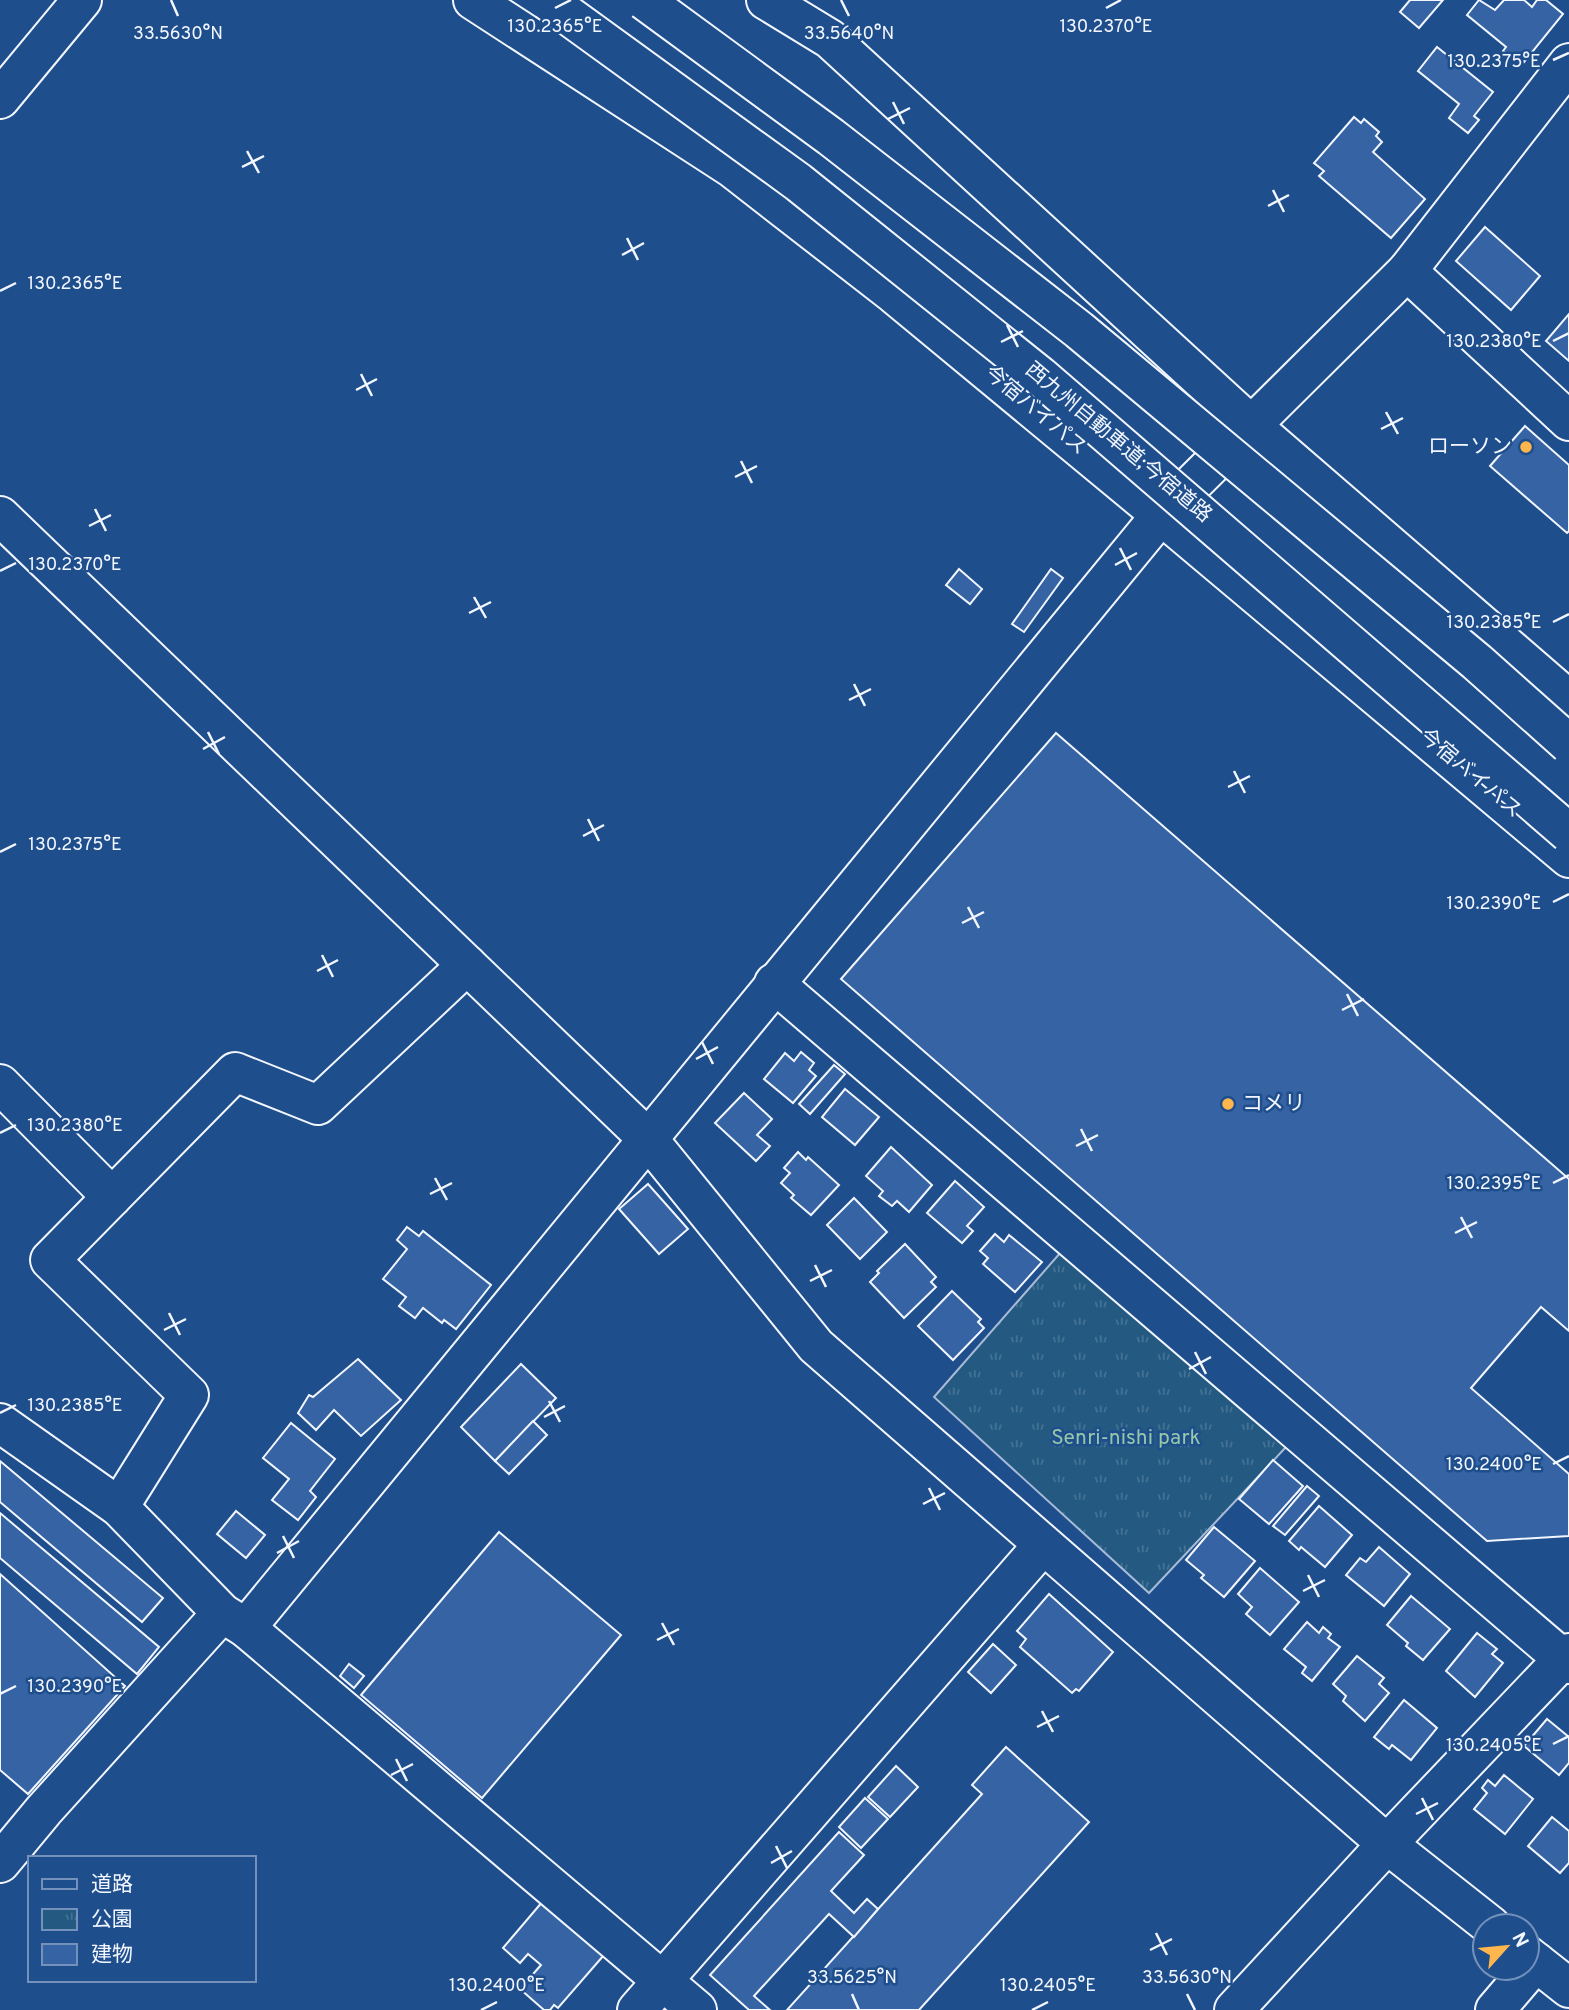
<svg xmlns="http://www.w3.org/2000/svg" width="1569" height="2010" font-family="Overpass,'Noto Sans JP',sans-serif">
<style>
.park{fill:url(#park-tufts);stroke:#a8bbd7;stroke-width:2}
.building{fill:#3563a3;stroke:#f2f6ff;stroke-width:2}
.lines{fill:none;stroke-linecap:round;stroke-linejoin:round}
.minor-casing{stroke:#f2f6ff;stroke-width:42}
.highway-casing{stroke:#f2f6ff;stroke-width:42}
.minor{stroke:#1f4e8c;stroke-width:38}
.highway{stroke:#1f4e8c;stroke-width:38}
.highway-bridge-casing{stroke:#f2f6ff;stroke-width:42;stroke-linecap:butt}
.highway-bridge{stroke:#1f4e8c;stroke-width:38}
.ticks{fill:none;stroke:#f2f6ff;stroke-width:2.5}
.poi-dot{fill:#ffb74d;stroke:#1f4e8c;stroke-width:2.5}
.labels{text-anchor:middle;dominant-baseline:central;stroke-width:5;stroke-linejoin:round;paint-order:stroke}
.street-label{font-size:21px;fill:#f2f6ff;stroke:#1f4e8c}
.poi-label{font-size:21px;fill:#f2f6ff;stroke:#1f4e8c;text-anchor:end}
.park-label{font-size:21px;fill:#97c8a6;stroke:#1f4e8c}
.ticks-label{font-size:18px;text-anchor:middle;fill:#f2f6ff;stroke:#1f4e8c;stroke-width:5;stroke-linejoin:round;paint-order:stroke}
</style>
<defs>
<pattern id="park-tufts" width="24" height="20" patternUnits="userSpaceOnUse" patternTransform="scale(1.75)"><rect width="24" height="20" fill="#245a82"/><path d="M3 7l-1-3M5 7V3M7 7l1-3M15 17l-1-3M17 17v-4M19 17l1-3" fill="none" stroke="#447295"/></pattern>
</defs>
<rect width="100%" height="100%" fill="#1f4e8c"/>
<path class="park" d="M1061 1252 1287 1446 1149 1593 934 1397Z"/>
<g class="building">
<path d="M1410 0H1443L1419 28 1400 12Z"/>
<path d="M1479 0 1495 10 1504 0H1524L1532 7 1537 0H1546L1563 14 1524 62 1518 57 1515 61 1503 51 1506 47 1467 15Z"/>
<path d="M1437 47 1493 92 1474 116 1479 120 1468 133 1449 118 1459 104 1418 71Z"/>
<path d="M1354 117 1361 123 1364 119 1379 132 1376 136 1382 142 1373 152 1425 199 1391 238 1319 176 1324 171 1314 163Z"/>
<path d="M1485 227 1540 276 1511 310 1456 261Z"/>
<path d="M1569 314V361L1546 341Z"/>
<path d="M1525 426 1569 465V531L1567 533 1490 466Z"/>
<path d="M959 569 982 589 970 604 946 585Z"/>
<path d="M1051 569 1063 578 1024 632 1012 624Z"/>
<path d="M1056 733 1569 1179V1331L1541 1307 1471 1388 1569 1474V1536L1487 1541 841 979Z"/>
<path d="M801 1052 814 1063 809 1070 816 1076 793 1103 764 1079 785 1053 794 1061Z"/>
<path d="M834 1065 845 1074 810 1114 799 1104Z"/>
<path d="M845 1089 879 1117 855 1145 822 1117Z"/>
<path d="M744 1093 772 1119 757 1135 770 1146 756 1161 715 1123Z"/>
<path d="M891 1147 932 1185 909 1212 897 1201 892 1206 879 1196 883 1191 866 1176Z"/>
<path d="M798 1152 806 1160 808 1157 839 1185 811 1215 791 1198 794 1195 781 1183 790 1173 784 1168Z"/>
<path d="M955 1181 984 1207 967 1226 973 1231 962 1243 927 1213Z"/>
<path d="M648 1184 688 1229 659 1254 619 1209Z"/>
<path d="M854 1198 887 1232 860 1259 827 1225Z"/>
<path d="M407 1227 419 1236 423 1231 491 1285 456 1329 444 1320 442 1323 423 1308 415 1318 399 1306 406 1297 383 1279 407 1249 397 1240Z"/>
<path d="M995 1234 1004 1242 1009 1235 1042 1262 1015 1292 983 1264 988 1258 980 1251Z"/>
<path d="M905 1244 936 1277 931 1282 936 1287 904 1318 870 1282 879 1273 877 1271Z"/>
<path d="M952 1291 981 1319 978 1322 984 1328 953 1360 918 1326Z"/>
<path d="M358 1359 401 1400 361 1436 334 1410 316 1430 298 1413 309 1395 313 1397Z"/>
<path d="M521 1364 556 1398 495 1461 461 1427Z"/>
<path d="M533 1421 547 1435 509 1474 495 1461Z"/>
<path d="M291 1423 335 1459 310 1491 316 1497 298 1520 272 1500 289 1479 263 1458Z"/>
<path d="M1273 1460 1303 1486 1269 1524 1239 1499Z"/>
<path d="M0 1461 163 1598 142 1622 0 1502Z"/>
<path d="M1307 1486 1319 1496 1285 1535 1273 1526Z"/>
<path d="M1319 1506 1352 1535 1325 1567 1301 1547 1299 1550 1289 1541Z"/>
<path d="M236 1511 265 1535 246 1558 217 1534Z"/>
<path d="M0 1513 159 1647 137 1674 0 1558Z"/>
<path d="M1214 1527 1255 1561 1224 1597 1201 1578 1204 1575 1186 1560Z"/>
<path d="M499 1532 621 1635 482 1798 361 1695Z"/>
<path d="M1379 1547 1410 1574 1384 1606 1346 1575 1360 1558 1366 1562Z"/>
<path d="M1260 1568 1299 1602 1270 1635 1246 1614 1252 1607 1238 1594Z"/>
<path d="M0 1574 125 1686 28 1794 0 1770Z"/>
<path d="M1049 1594 1113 1652 1079 1691 1076 1689 1072 1693 1020 1647 1026 1639 1017 1631Z"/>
<path d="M1411 1596 1450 1629 1423 1660 1406 1646 1408 1643 1387 1625Z"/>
<path d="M1307 1622 1319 1633 1323 1627 1331 1634 1328 1638 1340 1647 1312 1681 1302 1673 1306 1667 1284 1649Z"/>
<path d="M1477 1633 1497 1649 1492 1654 1503 1663 1475 1697 1446 1671Z"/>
<path d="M993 1644 1016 1665 991 1693 968 1672Z"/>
<path d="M1357 1656 1384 1678 1379 1684 1389 1693 1365 1721 1343 1701 1346 1696 1333 1684Z"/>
<path d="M349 1664 364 1676 354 1688 340 1676Z"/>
<path d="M1404 1700 1437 1728 1411 1760 1392 1745 1389 1749 1374 1737Z"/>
<path d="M1547 1719 1569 1737V1763L1559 1775 1524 1746Z"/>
<path d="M1006 1747 1089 1822 919 2010H787L982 1794 972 1785Z"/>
<path d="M896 1766 918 1787 890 1817 868 1797Z"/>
<path d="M1504 1775 1533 1799 1505 1834 1474 1809 1487 1793 1482 1788 1488 1780 1495 1786Z"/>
<path d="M865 1798 888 1819 861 1848 839 1827Z"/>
<path d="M1552 1817 1569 1831V1863L1560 1873 1528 1846Z"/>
<path d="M839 1832 864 1855 831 1891 854 1913 867 1899 878 1909 854 1937 829 1914 754 1996 770 2010H749L710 1975Z"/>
<path d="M543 1901 604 1955 558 2008 554 2005 550 2010H544L520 1989 541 1965 528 1954 520 1963 503 1948Z"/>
</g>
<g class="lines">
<defs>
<g id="minor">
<path d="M0 99 82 0"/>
<path d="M1407 271 1569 421"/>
<path d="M0 516 648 1139 816 1346 1387 1844 1491 1926"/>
<path d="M774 983 1569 1664"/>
<path d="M0 1084 112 1197"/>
<path d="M0 1423 119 1507 222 1613 246 1628 697 2010"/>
<path d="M119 1507 189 1395 50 1260 235 1072 318 1105 467 965"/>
<path d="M246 1628 1161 515 1407 271 1569 63"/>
<path d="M0 1863 44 1810 222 1613"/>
<path d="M1527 1955 1569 1988"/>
<path d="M637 2010 1043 1545"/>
<path d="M1234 2010 1387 1844 1569 1653"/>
<path d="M1495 2010 1536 1962"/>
</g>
<g id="highway">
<path d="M473 0 732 168 894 294 1161 515 1569 858"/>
<path d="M766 0 830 39 1252 426 1569 700"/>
</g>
</defs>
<use href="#minor" class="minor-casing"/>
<use href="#highway" class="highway-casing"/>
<use href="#minor" class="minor"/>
<use href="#highway" class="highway"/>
<defs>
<g id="highway-bridge">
<path d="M547 0 798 182 1040 376 1569 833"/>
<path d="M644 0 831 137 1079 330 1477 662 1569 744"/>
</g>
</defs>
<use href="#highway-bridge" class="highway-bridge-casing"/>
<use href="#highway-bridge" class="highway-bridge"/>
</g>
<path class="ticks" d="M171 0 178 16M841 0 849 16M555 8 571 0M1106 8 1121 0M1553 60 1569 53M893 102 904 124M888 119 910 108M247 151 259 173M242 167 264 156M1273 190 1284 212M1268 206 1289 195M627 238 638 260M622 255 644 243M0 291 16 283M1007 325 1018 347M1553 341 1569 333M1001 342 1023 331M361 374 372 396M356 390 377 379M1386 412 1398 434M1381 429 1403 418M741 461 752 483M735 477 757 466M95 509 106 531M89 526 111 515M1120 548 1131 570M1115 565 1137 553M0 571 16 563M474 597 486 618M469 613 491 602M1553 622 1569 614M854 684 865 706M849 700 871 689M208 732 219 754M203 749 225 737M1234 771 1245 793M1228 787 1250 776M588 819 599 841M583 836 604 825M0 852 16 844M1553 902 1569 894M968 907 979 928M962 923 984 912M322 955 333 977M317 971 338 960M1347 994 1358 1016M1342 1010 1364 999M702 1042 713 1064M696 1059 718 1047M1081 1129 1092 1151M0 1133 16 1125M1076 1146 1098 1135M435 1178 447 1200M1553 1183 1569 1175M430 1194 452 1183M1461 1217 1472 1238M1455 1233 1477 1222M815 1265 826 1287M810 1281 832 1270M169 1313 180 1335M164 1330 186 1319M1195 1352 1206 1374M1189 1369 1211 1357M549 1401 560 1422M0 1413 16 1405M544 1417 565 1406M1553 1464 1569 1456M929 1488 940 1510M923 1504 945 1493M283 1536 294 1558M277 1553 299 1541M1308 1575 1319 1597M1303 1591 1325 1580M662 1623 674 1645M657 1640 679 1629M0 1694 16 1686M1042 1711 1053 1732M1037 1727 1059 1716M1553 1744 1569 1736M396 1759 407 1781M391 1775 413 1764M1422 1798 1433 1820M1416 1814 1438 1803M776 1846 787 1868M771 1863 792 1851M1156 1933 1167 1955M1150 1950 1172 1939M852 1994 859 2010M1187 1994 1195 2010M481 2010 497 2002M1032 2010 1048 2002"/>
<g class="poi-dot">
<circle cx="1526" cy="447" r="7"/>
<circle cx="1228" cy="1104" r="7"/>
</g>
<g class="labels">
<g class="street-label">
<text transform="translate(1035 411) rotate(40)">今宿バイパス</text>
<text transform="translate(1118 443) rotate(40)">西九州自動車道;今宿道路</text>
<text transform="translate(1470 774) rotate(40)">今宿バイパス</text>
</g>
<g class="poi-label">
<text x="1512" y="447">ローソン</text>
<text x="1242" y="1104" text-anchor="start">コメリ</text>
</g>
<g class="park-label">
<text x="1126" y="1438">Senri-nishi park</text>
</g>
</g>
<g class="ticks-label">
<text x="555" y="32">130.2365°E</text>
<text x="1106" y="32">130.2370°E</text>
<text x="178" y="39">33.5630°N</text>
<text x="849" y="39">33.5640°N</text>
<text x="1494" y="67">130.2375°E</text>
<text x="75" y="289">130.2365°E</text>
<text x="1494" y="347">130.2380°E</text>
<text x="75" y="570">130.2370°E</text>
<text x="1494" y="628">130.2385°E</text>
<text x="75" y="850">130.2375°E</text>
<text x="1494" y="909">130.2390°E</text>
<text x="75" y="1131">130.2380°E</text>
<text x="1494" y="1189">130.2395°E</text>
<text x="75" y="1411">130.2385°E</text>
<text x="1494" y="1470">130.2400°E</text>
<text x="75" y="1692">130.2390°E</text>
<text x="1494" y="1751">130.2405°E</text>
<text x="852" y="1983">33.5625°N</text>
<text x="1187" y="1983">33.5630°N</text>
<text x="497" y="1991">130.2400°E</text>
<text x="1048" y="1991">130.2405°E</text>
</g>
<rect x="28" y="1856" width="228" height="126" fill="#1f4e8c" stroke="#7391ba" stroke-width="2"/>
<rect x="42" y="1879" width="35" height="10" fill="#1f4e8c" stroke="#7391ba" stroke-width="2"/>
<text x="91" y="1891" font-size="21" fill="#f2f6ff">道路</text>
<rect x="42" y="1909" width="35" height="21" fill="url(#park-tufts)" stroke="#7391ba" stroke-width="2"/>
<text x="91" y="1926" font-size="21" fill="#f2f6ff">公園</text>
<rect x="42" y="1944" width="35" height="21" fill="#3563a3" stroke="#7391ba" stroke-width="2"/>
<text x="91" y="1961" font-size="21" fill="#f2f6ff">建物</text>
<g transform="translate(1506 1947) rotate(63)"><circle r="33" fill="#1f4e8c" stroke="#7391ba" stroke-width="2"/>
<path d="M0-5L12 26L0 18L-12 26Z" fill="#ffb74d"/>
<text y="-10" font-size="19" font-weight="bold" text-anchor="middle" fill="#f2f6ff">N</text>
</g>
</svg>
